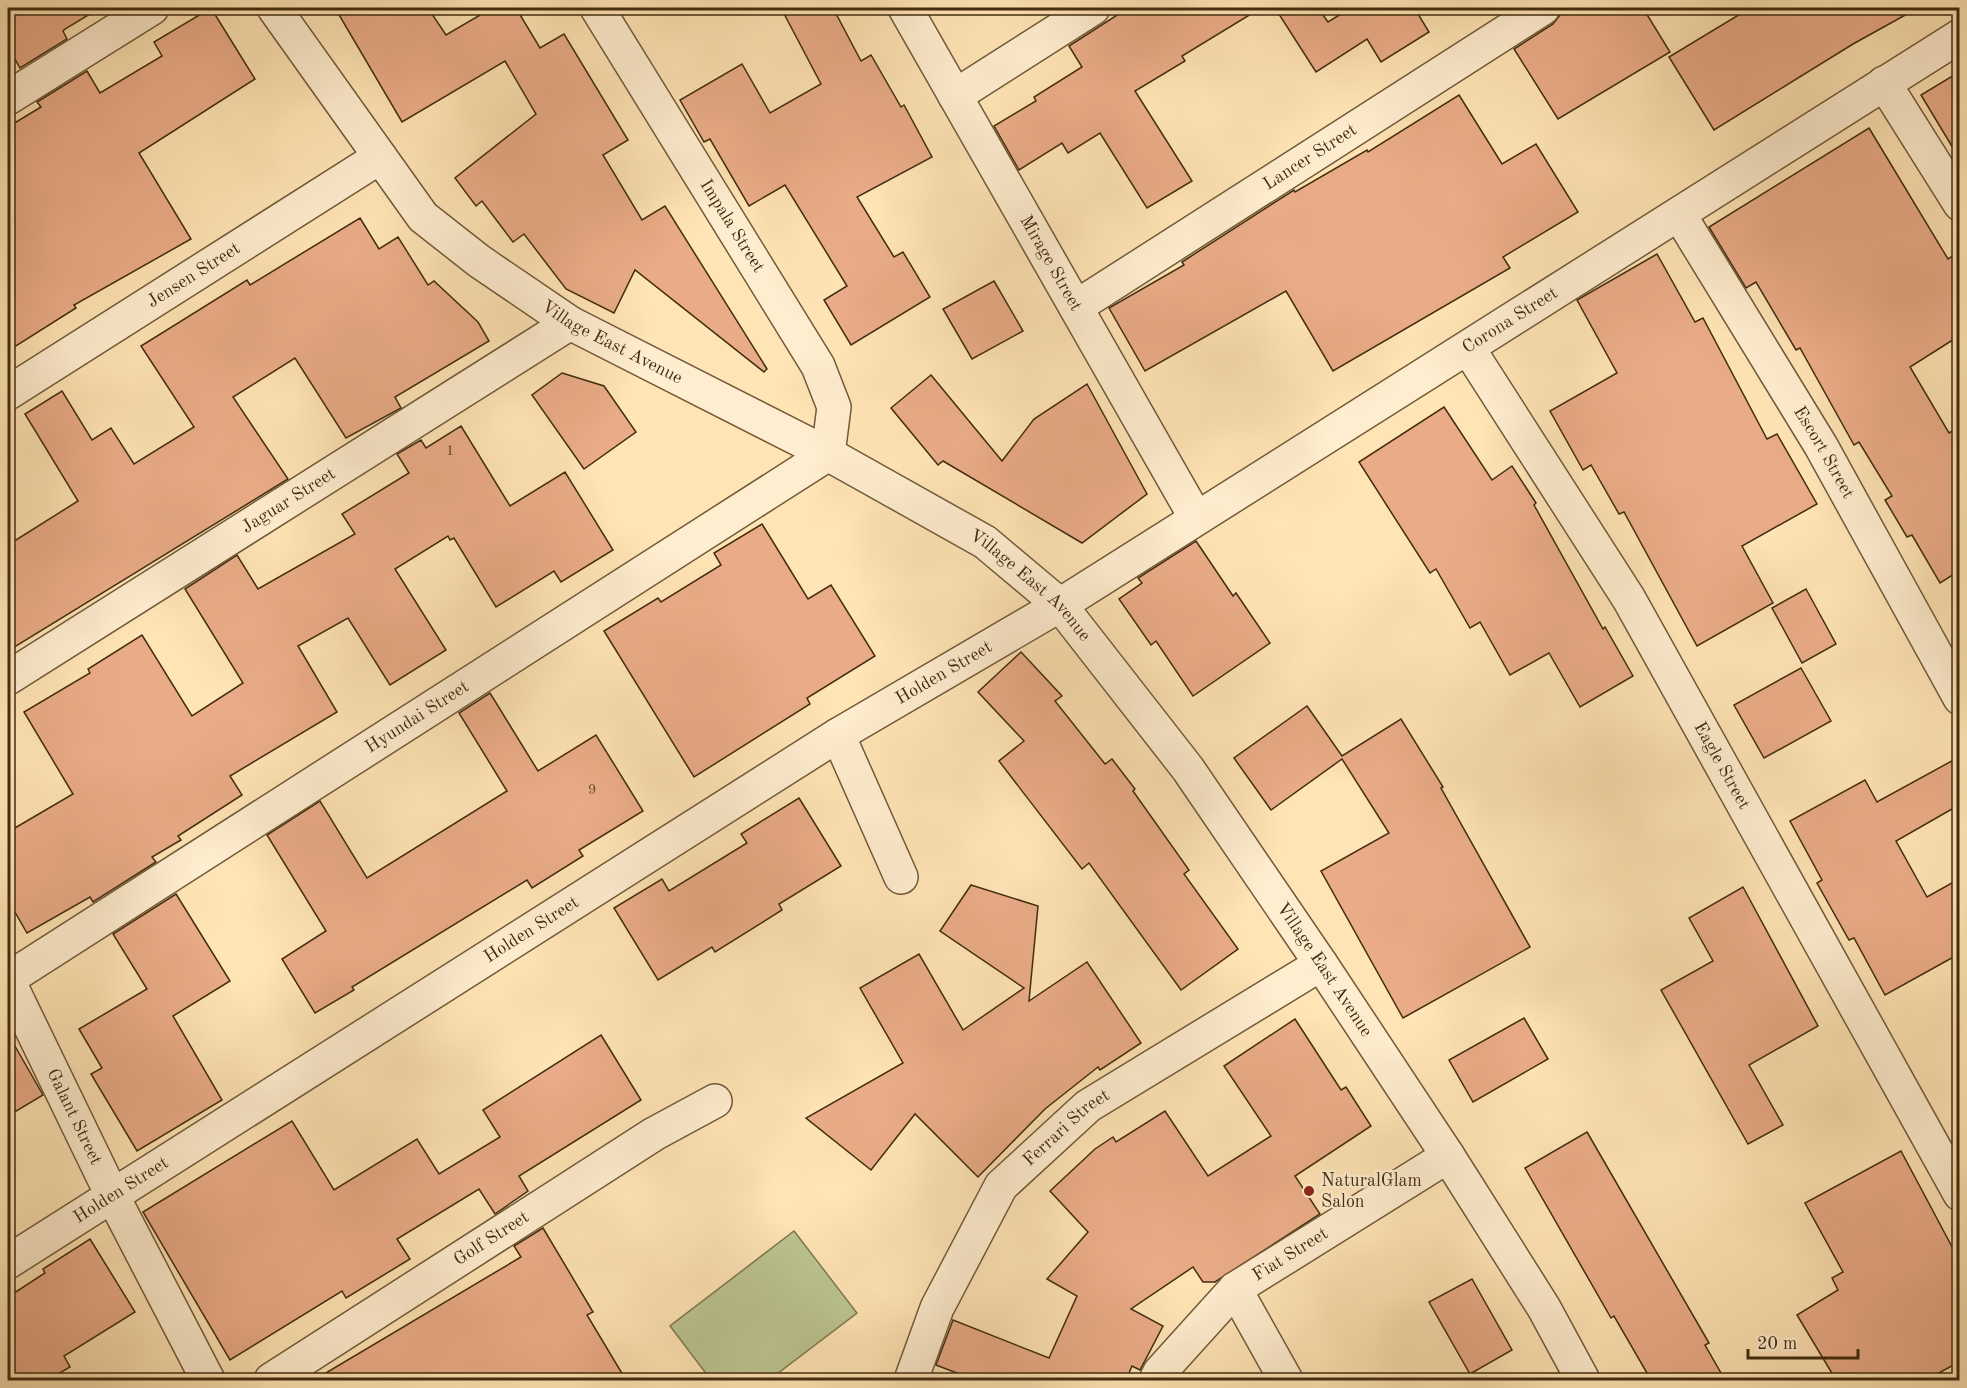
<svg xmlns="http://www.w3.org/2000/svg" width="1967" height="1388" font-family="'Old Standard TT',serif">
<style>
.pitch{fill:#bcc590;stroke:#7e7850;stroke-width:1.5}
.building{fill:#eaac88;stroke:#412c0f;stroke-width:1.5}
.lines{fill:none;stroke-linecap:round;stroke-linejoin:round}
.minor-casing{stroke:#705a38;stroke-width:36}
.tertiary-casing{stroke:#705a38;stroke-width:36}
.minor{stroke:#ffedcf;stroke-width:33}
.tertiary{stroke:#ffedcf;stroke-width:33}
.poi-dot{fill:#8f2418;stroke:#ffedcf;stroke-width:2}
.labels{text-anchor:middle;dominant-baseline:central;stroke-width:4.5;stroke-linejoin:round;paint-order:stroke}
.number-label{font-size:15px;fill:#6b4c2d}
.street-label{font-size:18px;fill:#412c0f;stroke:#ffedcf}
.poi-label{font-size:18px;fill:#412c0f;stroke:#ffedcf;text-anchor:start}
</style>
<rect width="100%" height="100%" fill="#ffe4b5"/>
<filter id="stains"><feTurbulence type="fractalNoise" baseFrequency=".00333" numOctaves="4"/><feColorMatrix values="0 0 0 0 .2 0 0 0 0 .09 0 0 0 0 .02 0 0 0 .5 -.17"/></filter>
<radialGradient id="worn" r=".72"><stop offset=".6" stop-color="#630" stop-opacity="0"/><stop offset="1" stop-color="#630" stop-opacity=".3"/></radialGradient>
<path class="pitch" d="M794 1231 857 1313 769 1380H711L670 1326Z"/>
<g class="building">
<path d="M8 8H100L65 29 63 31 67 39 20 68 8 47Z"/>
<path d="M211 8 255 79 139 153 191 239 74 305 76 308 8 351V127L41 107 37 102 87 71 100 93 162 56 154 42Z"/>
<path d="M335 8H428L446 35 492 8H516L540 48 564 34 628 140 603 155 642 220 665 206 767 369 764 372 635 270 614 313 566 289 524 234 513 242 482 201 476 206 455 178 536 114 505 61 402 122Z"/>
<path d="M781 8H833L861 61 871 55 901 107 904 105 932 157 857 197 894 257 903 252 930 297 851 345 824 300 847 286 785 185 749 206 710 139 704 142 680 100 742 64 770 113 821 84Z"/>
<path d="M1128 8H1261L1182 56 1185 61 1135 91 1192 181 1147 208 1100 133 1068 153 1062 143 1019 170 994 126 1036 101 1034 97 1082 67 1069 46Z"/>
<path d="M1275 8H1318L1328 22 1349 9 1348 8H1417L1415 9 1429 32 1381 62 1367 39 1316 72Z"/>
<path d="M1572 8H1643L1670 52 1558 119 1514 49 1553 24 1560 15Z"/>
<path d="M1750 8H1918L1853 44 1714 130 1669 57Z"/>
<path d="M1959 72V158L1921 95Z"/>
<path d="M1459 95 1502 164 1536 144 1578 212 1503 257 1510 268 1333 371 1286 291 1145 371 1109 308 1184 265 1182 262 1294 190 1295 192 1367 150 1368 152Z"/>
<path d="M1869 128 1948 259 1959 252V336L1910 367 1949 433 1959 427V571L1940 583 1912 535 1907 537 1885 500 1892 496 1859 442 1854 445 1800 348 1796 350 1756 282 1746 288 1709 227Z"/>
<path d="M360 218 379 249 398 237 428 285 434 281 478 322 489 341 395 397 401 408 346 438 295 358 233 397 288 479 8 651V545L78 501 25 414 62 391 92 440 111 428 134 464 194 427 141 346 247 280 250 285Z"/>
<path d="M1657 254 1695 322 1703 318 1767 439 1777 434 1817 504 1742 546 1773 603 1697 646 1624 512 1619 514 1591 465 1583 470 1550 411 1617 373 1577 300Z"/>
<path d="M994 281 1023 331 972 359 943 309Z"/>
<path d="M562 373 604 386 636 432 584 469 532 395Z"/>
<path d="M931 375 1002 461 1034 419 1087 384 1147 494 1082 543 943 461 938 465 891 408Z"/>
<path d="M1444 407 1492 480 1512 466 1536 503 1534 505 1603 629 1605 627 1633 676 1580 707 1549 653 1510 675 1480 622 1470 628 1436 569 1430 573 1359 462Z"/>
<path d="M461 426 510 506 565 472 613 550 561 582 554 571 496 607 454 538 450 540 448 536 395 569 446 650 390 685 348 618 298 646 337 712 230 776 242 795 178 836 181 840 152 857 156 862 93 902 90 897 27 933 8 900V832L73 794 24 712 90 673 88 669 142 635 192 716 243 683 185 589 237 555 258 589 355 534 342 514 409 473 397 454 421 440 426 448Z"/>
<path d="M762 524 808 599 831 585 875 656 807 698 810 704 694 777 604 631 658 598 661 602 721 565 714 553Z"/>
<path d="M1196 541 1233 596 1236 593 1270 643 1193 696 1156 641 1151 645 1119 599 1142 583 1138 578Z"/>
<path d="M1806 589 1836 644 1802 663 1772 608Z"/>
<path d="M1021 652 1062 696 1055 701 1105 764 1112 759 1135 789 1133 791 1189 870 1184 874 1238 949 1181 990 1089 863 1082 869 999 761 1024 741 978 692Z"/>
<path d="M1801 668 1831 721 1764 758 1734 705Z"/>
<path d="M490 693 538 771 596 735 643 811 579 850 583 856 532 888 527 880 352 987 354 990 315 1013 282 959 326 931 267 835 320 801 367 878 507 791 459 713Z"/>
<path d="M1307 706 1342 756 1401 719 1443 787 1441 788 1530 947 1403 1018 1321 871 1389 833 1342 759 1271 810 1234 758Z"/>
<path d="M1959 757V805L1896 841 1927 897 1959 879V954L1885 995 1854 938 1849 940 1817 883 1822 880 1790 821 1865 780 1877 802Z"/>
<path d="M799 798 841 866 779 904 782 910 715 952 712 947 658 980 614 908 662 879 669 891 747 843 741 834Z"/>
<path d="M971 885 1038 906 1029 1001 1087 962 1141 1043 1100 1070 1098 1067 1045 1109 978 1177 915 1114 871 1170 806 1118 903 1063 860 988 919 954 963 1030 1024 988 940 931Z"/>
<path d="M1743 887 1818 1026 1749 1065 1783 1125 1748 1144 1661 990 1713 961 1689 918Z"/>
<path d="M176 894 230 981 173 1016 222 1100 137 1151 91 1074 102 1068 79 1029 147 989 113 934Z"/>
<path d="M1524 1018 1548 1059 1473 1102 1449 1060Z"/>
<path d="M1295 1019 1341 1090 1346 1087 1371 1126 1295 1176 1320 1214 1215 1282H1203L1193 1267 1131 1309 1163 1326 1140 1370 1132 1366 1126 1380H975L936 1365 953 1320 1049 1358 1077 1296 1047 1279 1088 1232 1050 1191 1095 1149 1113 1137 1116 1142 1165 1111 1208 1176 1271 1136 1224 1066Z"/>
<path d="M8 1034 43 1095 8 1116Z"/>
<path d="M601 1035 641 1100 519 1176 528 1191 495 1214 479 1189 397 1239 410 1259 346 1298 342 1291 230 1360 143 1212 292 1121 334 1190 417 1139 439 1174 500 1137 483 1110Z"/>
<path d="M1587 1132 1709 1343 1705 1345 1725 1380H1651L1614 1316 1611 1318 1525 1168Z"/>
<path d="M1901 1151 1959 1260V1362L1926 1380H1836L1797 1315 1838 1290 1832 1278 1843 1272 1805 1203Z"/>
<path d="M543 1228 593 1312 587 1315 626 1380H314L521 1257 514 1246Z"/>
<path d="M90 1239 135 1312 64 1356 70 1367 48 1380H8V1297L45 1273 43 1269Z"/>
<path d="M1472 1279 1512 1350 1470 1374 1429 1302Z"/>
</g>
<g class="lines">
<defs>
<g id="minor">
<path id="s1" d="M905 8 1196 518"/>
<path d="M1884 83 1960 204"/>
<path d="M955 96 1093 8"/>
<path d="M8 98 152 8"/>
<path id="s2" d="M1679 214 1821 446 1960 698"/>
<path id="s3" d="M1076 307 1543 8"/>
<path id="s4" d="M1468 348 1629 599 1960 1194"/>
<path id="s5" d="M8 393 380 157"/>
<path id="s6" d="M8 678 570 323"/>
<path d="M838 735 901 877"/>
<path id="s7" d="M8 979 828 454 834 407 818 366 597 8"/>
<path id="s8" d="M8 980 112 1195 208 1380"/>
<path id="s9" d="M8 1262 838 735 1060 605 1960 36"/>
<path d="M1235 1289 1286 1380"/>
<path id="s10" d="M271 1380 654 1134 715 1101"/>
<path id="s11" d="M911 1380 937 1308 1001 1186 1088 1106 1321 964"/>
<path id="s12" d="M1156 1380 1160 1372 1235 1289 1448 1156"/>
</g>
<g id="tertiary">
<path id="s13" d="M274 8 423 217 479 261 570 323 828 454 985 542 1060 605 1188 769 1321 964 1448 1156 1544 1308 1583 1380"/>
</g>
</defs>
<use href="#minor" class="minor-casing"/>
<use href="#tertiary" class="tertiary-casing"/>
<use href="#minor" class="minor"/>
<use href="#tertiary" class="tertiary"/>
</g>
<circle class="poi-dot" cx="1309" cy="1191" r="6"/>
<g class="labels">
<g class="number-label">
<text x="450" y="451">1</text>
<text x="592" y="790">9</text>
</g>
<g class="street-label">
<text stroke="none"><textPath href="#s3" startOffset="278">Lancer Street</textPath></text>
<text transform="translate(732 226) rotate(58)">Impala Street</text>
<text stroke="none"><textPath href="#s1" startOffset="294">Mirage Street</textPath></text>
<text stroke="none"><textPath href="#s5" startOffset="220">Jensen Street</textPath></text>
<text stroke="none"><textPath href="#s9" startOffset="1773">Corona Street</textPath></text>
<text stroke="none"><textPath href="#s13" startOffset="484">Village East Avenue</textPath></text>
<text stroke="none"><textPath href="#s2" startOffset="279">Escort Street</textPath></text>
<text stroke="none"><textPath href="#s6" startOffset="332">Jaguar Street</textPath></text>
<text stroke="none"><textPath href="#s13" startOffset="970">Village East Avenue</textPath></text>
<text stroke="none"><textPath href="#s9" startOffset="1106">Holden Street</textPath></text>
<text stroke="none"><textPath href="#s7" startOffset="486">Hyundai Street</textPath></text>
<text stroke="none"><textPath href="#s4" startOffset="489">Eagle Street</textPath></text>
<text stroke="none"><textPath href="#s9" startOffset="620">Holden Street</textPath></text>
<text stroke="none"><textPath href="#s13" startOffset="1456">Village East Avenue</textPath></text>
<text stroke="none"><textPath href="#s8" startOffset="152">Galant Street</textPath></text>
<text stroke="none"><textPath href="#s11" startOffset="302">Ferrari Street</textPath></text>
<text stroke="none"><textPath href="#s9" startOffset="134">Holden Street</textPath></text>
<text stroke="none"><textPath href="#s10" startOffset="262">Golf Street</textPath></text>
<text stroke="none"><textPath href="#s12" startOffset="186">Fiat Street</textPath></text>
</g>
<g class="poi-label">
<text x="1321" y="1181">NaturalGlam<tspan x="1321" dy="21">Salon</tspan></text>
</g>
</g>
<rect width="1967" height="1388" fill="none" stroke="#ffe4b5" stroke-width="30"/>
<rect x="9" y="9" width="1949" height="1370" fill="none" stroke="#412c0f" stroke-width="3"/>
<rect x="15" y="15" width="1937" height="1358" fill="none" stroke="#412c0f" stroke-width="1.5"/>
<path d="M1748 1349v9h110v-9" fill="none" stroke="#412c0f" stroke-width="3"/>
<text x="1757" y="1349" font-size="18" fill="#412c0f" stroke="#ffedcf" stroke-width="4.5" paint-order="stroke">20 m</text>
<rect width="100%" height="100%" filter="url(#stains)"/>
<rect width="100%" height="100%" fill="url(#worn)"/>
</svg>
